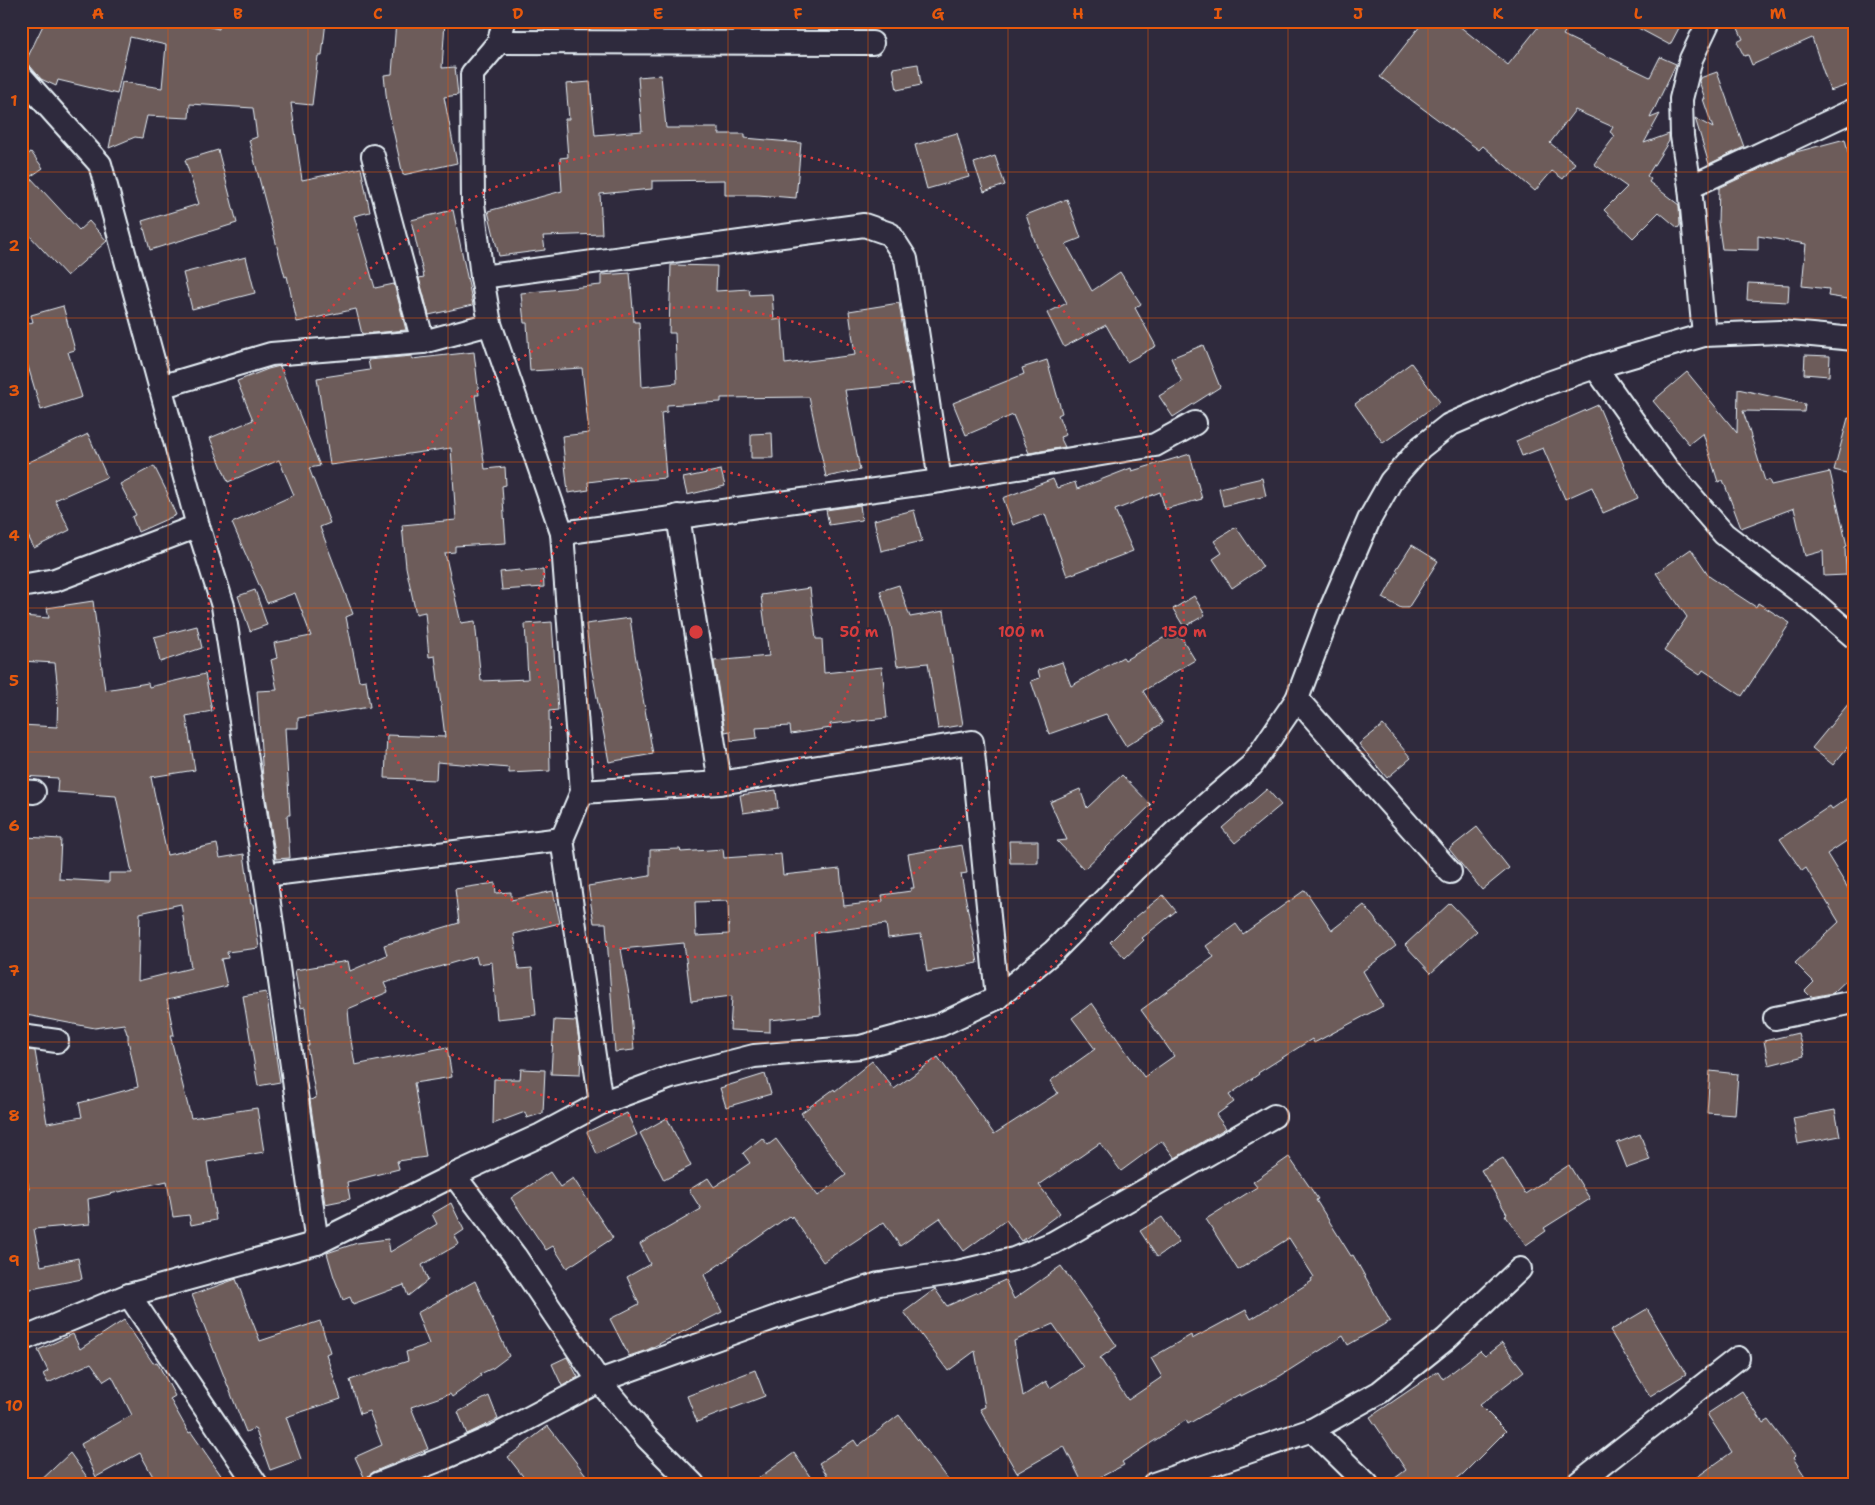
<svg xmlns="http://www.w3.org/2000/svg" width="1875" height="1505" font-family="'Shantell Sans',sans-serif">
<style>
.building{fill:#6d5c5a;stroke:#e8f1f8;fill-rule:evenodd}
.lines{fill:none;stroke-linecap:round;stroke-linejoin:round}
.minor-casing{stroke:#e8f1f8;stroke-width:26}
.minor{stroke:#2f2a3d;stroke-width:22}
.grid{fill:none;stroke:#e8590c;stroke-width:1;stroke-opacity:0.55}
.ring{fill:none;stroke:#d83c3d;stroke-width:2.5;stroke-dasharray:2.5 5}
.centre{fill:#d83c3d;stroke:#2f2a3d;stroke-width:2.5}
.ring-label{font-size:15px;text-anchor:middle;font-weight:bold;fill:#d83c3d;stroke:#2f2a3d;stroke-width:4;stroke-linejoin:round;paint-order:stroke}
.neatline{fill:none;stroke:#e8590c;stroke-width:2}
.grid-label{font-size:16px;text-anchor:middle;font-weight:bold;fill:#e8590c}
</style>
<rect width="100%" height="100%" fill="#2f2a3d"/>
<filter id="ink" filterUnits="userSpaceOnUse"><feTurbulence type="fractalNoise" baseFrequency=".02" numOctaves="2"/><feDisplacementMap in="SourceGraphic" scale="10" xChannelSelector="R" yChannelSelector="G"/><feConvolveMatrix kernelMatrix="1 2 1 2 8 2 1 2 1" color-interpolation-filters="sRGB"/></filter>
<g filter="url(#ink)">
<g class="building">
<path d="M45 21H184L219 29 220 21H326L322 56H318L312 105 291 103 302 180 361 168 370 212 354 216 375 288 394 284 406 330 362 334 356 309 297 322 287 276 285 277 249 140 257 137 253 108 190 104 189 118 147 116 142 138 135 137 109 148 122 82 162 88 166 45 130 37 117 94 58 80 56 86 41 79 31 67 25 63Z"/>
<path d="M396 21H445L442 68 455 67 458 95 444 97 457 163 403 175 387 103 384 75 392 74Z"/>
<path d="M1424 21H1453L1508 65 1543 21H1572L1563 35 1650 77 1660 57 1676 64 1650 118 1660 114 1644 143 1669 134V141L1647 176 1651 179 1649 182 1679 205 1680 225 1678 228 1659 212 1633 238 1604 210 1627 187 1594 164 1615 136 1610 132 1613 127 1575 110 1550 143 1575 163 1563 179 1552 171 1535 191 1483 146 1479 150 1380 77Z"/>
<path d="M1625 21H1666L1679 28 1670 45Z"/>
<path d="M1747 21H1850L1846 23 1854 44V83L1830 91 1812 38 1752 65 1748 55 1744 56 1737 42 1743 39 1737 26Z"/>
<path d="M918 64 921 85 897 90 893 68Z"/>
<path d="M1717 72 1744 147 1709 164 1695 118 1713 128 1703 99H1705L1699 81 1700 78Z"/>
<path d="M661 75 666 128H719V134H745V138L801 143 796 198 758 195H725V180L652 181V189L600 194 602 234 543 236 545 250 499 256 488 211 562 191 560 158 568 157 565 119H569L566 84 590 82 595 135 642 131 638 77Z"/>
<path d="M957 133 969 177 927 189 915 145Z"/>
<path d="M1845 139 1854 177V300L1828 296 1829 289 1802 286 1806 244 1758 236V250L1722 249 1718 222 1719 188 1796 152Z"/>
<path d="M218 150 237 223 150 250 142 221 199 204 185 160Z"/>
<path d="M31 152 43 168 30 177 79 230 89 221 107 241 67 276 30 236 21 247V160Z"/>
<path d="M995 156 1005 185 984 192 974 163Z"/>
<path d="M1067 199 1081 238 1066 244 1092 291 1120 272 1141 304 1135 308 1156 346 1127 362 1106 325 1064 347 1047 313 1067 303 1038 250 1026 215Z"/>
<path d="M453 210 473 305 429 315 419 278 424 277 411 220Z"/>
<path d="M246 257 255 293 192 309 183 273Z"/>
<path d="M671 265 717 266 716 291 749 289 750 295 772 294 774 320 782 319 785 364 855 355 849 311 899 303 912 384 845 390 860 470 826 477 809 397 721 398V402L667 405V412L661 413 666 478 628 481 627 477 588 482 589 490 568 493 562 436 589 433 582 368 530 371 527 323H524L521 293 601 285V275L630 273 634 322H639L642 387 677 383 675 333H669Z"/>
<path d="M1748 283 1789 285 1788 302 1747 300Z"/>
<path d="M63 306 75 350 68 352 82 397 41 410 27 363 24 364 21 354V325L33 322 31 315Z"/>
<path d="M1203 345 1220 387 1173 417 1159 396 1182 382 1171 358Z"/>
<path d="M474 352 479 395H475L485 469 505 467 506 485 502 486 506 543 455 546V552L445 553 461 623 475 621 481 681 528 679 525 624 552 622 558 710 549 711 550 771 509 773V768L437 762 436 780 385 778 387 735 445 737 435 656 429 657 425 612 416 614 406 567 402 525 456 520 451 448 330 465 317 378 370 370 368 360 412 356V359Z"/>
<path d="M1805 355 1830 356 1829 376 1804 374Z"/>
<path d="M1047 360 1062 413 1058 415 1066 435 1060 437 1065 447 1029 453 1013 415 966 435 953 403 1024 374 1022 368Z"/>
<path d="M1411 363 1440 402 1383 443 1355 404Z"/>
<path d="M280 366 320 466 309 468 330 523 320 527 353 614 346 617 359 681 366 680 370 707 298 718V728H285L290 815H287L290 858 276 859 263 778 257 691 277 690 271 660 277 658 274 643 311 636 295 593 267 603 232 523 294 495 279 460 228 482 210 438 253 420 237 381 268 369Z"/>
<path d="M1687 372 1737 433 1738 389 1805 404 1804 412 1743 411 1765 481 1769 480 1771 485 1830 472 1847 546 1845 547 1846 575 1824 576 1823 551 1805 556 1794 508 1741 528 1723 480 1718 482 1703 433 1689 444 1653 401Z"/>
<path d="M1598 405 1638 498 1603 513 1592 487 1565 499 1543 448 1522 456 1516 441Z"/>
<path d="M1848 418 1854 419V475L1834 470Z"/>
<path d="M772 433 773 458H751V434Z"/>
<path d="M88 434 107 477 55 500 70 530 34 548 21 522V466Z"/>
<path d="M1190 454 1202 499 1165 509 1160 492 1115 510 1133 551 1067 576 1045 514 1013 525 1003 498 1053 479 1057 488 1075 482 1077 489 1131 468 1132 471Z"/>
<path d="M154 466 168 494 167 495 176 515 138 532 132 517 136 515 120 484Z"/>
<path d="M721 470 725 486 687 495 683 478Z"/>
<path d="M1262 478 1266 496 1223 506 1219 488Z"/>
<path d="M860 505 862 520 829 525 826 510Z"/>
<path d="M914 510 922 541 881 551 874 520Z"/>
<path d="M1236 527 1263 567 1232 588 1213 559 1222 553 1214 541Z"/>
<path d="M1412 545 1438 561 1408 608H1401L1383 598 1398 571 1396 570Z"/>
<path d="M1691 549 1710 577 1756 607 1758 603 1790 623 1742 696 1703 670 1700 675 1664 651 1687 617 1656 573Z"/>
<path d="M520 570V572L543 570 544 587 502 590 500 572Z"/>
<path d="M899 585 910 617 944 611 963 725 938 729 928 663 897 666 891 625 880 591Z"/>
<path d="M810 588 816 639H822L824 673 882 667 887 718 830 724 831 728 791 734 790 726 756 728 757 738 731 741 730 731 725 732 714 661 769 656 761 595Z"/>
<path d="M255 590 267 625 250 631 238 596Z"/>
<path d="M1194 596 1205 615 1184 627 1173 609Z"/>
<path d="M93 601 105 690 148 683 149 687 205 674 212 711 186 716 195 770 151 777 167 855 217 844 220 858 244 854 251 904H253L259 948 227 952 228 958 221 959 227 986 167 1000 174 1035H170L191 1118 257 1108 264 1152 207 1162 216 1220 191 1225 189 1215 173 1217 167 1181 88 1199 90 1224 34 1229 41 1266 78 1258 82 1279 21 1291V1190L29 1189 21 1147V1049L35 1051 47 1123 82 1117 79 1103 138 1087 128 1040V1034H127L124 1024 95 1028 21 1014V854L24 855 25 837 61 839 59 879 109 882V873H132L116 796 57 792 58 778 21 776V725L57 727 58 690 55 663 21 661V616L49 618 47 608ZM181 904 191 968 138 981 140 913Z"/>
<path d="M630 618 635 654 653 754 609 762 590 660 586 624Z"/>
<path d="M197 626 202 648 160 662 154 637Z"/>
<path d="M1177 630 1195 660 1143 691 1163 723 1126 746 1106 714 1049 734 1031 681 1040 678 1038 670 1062 662 1071 686 1123 657 1125 660Z"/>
<path d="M1854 697V739L1833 765 1812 748Z"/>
<path d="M1383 725 1411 758 1387 778 1359 744Z"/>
<path d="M1122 775 1151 805 1084 869 1057 841 1067 840 1050 802 1080 789 1087 808Z"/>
<path d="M1267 789 1281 805 1235 843 1222 828Z"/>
<path d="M776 790 778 808 743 813 740 795Z"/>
<path d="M1854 794V836L1827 854 1854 898V973L1833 993 1811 997 1805 991 1814 982 1795 963 1839 922 1806 868 1802 871 1780 839 1830 806 1832 809Z"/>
<path d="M1477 827 1509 868 1482 890 1449 849Z"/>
<path d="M1009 841H1038V863H1010Z"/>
<path d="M962 845 967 873 961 874 978 963 927 972 921 934 888 938 886 924 814 933 821 1015 770 1020V1032L730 1030 732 996 691 1001 684 943 621 949 630 1000 634 1050 615 1052 606 923H594L588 886 650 876V850L680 849 681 852 723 849 724 858 781 854 783 875 840 869 844 906 883 901 882 895 911 891V888H914L908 854ZM728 901 729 934 696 936 695 902Z"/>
<path d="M495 883 496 893 511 892V900L553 891 560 923 514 934 519 969 532 968 536 1015 497 1019 492 962 478 964 476 956 384 983 388 992 348 1009 350 1034 355 1065 447 1047 452 1077 414 1083 426 1157 397 1161 399 1169 347 1182 350 1199 325 1204 310 1100 316 1098 307 1046H309L305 1007 301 1008 295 970 348 961 350 971 387 955 384 945 459 923 455 889Z"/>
<path d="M1305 890 1332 930 1364 905 1396 946 1363 971 1383 1006 1314 1043 1312 1039 1258 1073 1259 1074 1229 1095 1234 1102 1216 1115 1226 1128 1175 1158 1162 1141 1121 1171 1100 1143 1039 1185 1060 1213 1022 1241 1006 1220 964 1251 940 1218 900 1246 884 1222 823 1262 792 1216 791 1218 789 1216 704 1275 722 1312 647 1350 629 1356 610 1319 639 1304 627 1277 650 1264 640 1244 701 1209 689 1190 708 1178 714 1187 750 1163 743 1153 762 1138 768 1145 776 1139 818 1196 846 1175 801 1113 834 1089 835 1091 872 1061 894 1089 938 1057 994 1134 1058 1093 1050 1081 1095 1049 1072 1018 1092 1003 1144 1077 1174 1056 1141 1010 1214 957 1206 946 1236 924 1243 934Z"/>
<path d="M1163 895 1176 911 1142 938 1144 940 1125 958 1110 942 1131 921Z"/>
<path d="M1450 903 1477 931 1431 973 1405 945Z"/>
<path d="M266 992 280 1082 258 1086 243 996Z"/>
<path d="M554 1020 576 1021 581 1055 580 1075 551 1074Z"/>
<path d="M1798 1033 1804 1056 1769 1065 1764 1041Z"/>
<path d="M521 1069 545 1070 543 1113 527 1118 525 1112 493 1124 494 1079H520Z"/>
<path d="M1710 1071 1738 1074 1735 1115 1707 1113Z"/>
<path d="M765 1074 771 1094 726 1107 720 1088Z"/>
<path d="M1835 1110 1840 1136 1798 1144 1793 1118Z"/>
<path d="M627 1113 637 1135 597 1154 587 1132Z"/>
<path d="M667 1118 691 1166 664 1180 640 1133Z"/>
<path d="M1640 1134 1650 1160 1627 1168 1617 1143Z"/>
<path d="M1289 1157 1318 1199 1316 1200 1351 1256 1353 1255 1390 1321 1348 1345 1343 1336 1280 1376 1241 1396 1240 1394 1188 1424 1186 1420 1122 1462 1124 1465 1087 1484H1083L1064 1446 1017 1473 980 1409 985 1407 975 1351 948 1371 904 1312 935 1289 947 1306 1005 1280 1014 1299 1061 1266 1117 1346 1100 1358 1128 1400 1162 1377 1151 1358 1191 1335 1192 1339 1246 1310 1251 1319 1312 1281 1311 1279 1314 1277 1289 1238 1238 1270 1206 1219 1257 1187 1253 1182ZM1053 1324 1083 1367 1050 1388 1046 1381 1023 1396 1014 1341Z"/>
<path d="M1503 1158 1525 1194 1569 1165 1590 1199 1544 1228 1546 1231 1526 1245 1505 1215 1507 1214 1481 1170Z"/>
<path d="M550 1172 560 1187 573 1178 613 1238 567 1268 553 1246 546 1250 511 1198Z"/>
<path d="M451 1203 464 1230 455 1236 459 1244 422 1265 428 1280 408 1296 404 1285 353 1304 350 1297 343 1300 334 1277 327 1253 357 1243 388 1239 390 1252 437 1224 432 1214Z"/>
<path d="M1162 1217 1179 1242 1157 1257 1140 1231Z"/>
<path d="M236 1279 260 1341 320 1321 330 1352 326 1354 341 1399 286 1417 301 1459 270 1470 255 1428 246 1432 192 1295Z"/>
<path d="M475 1281 509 1356 493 1368 480 1374 481 1376 452 1397 450 1394 411 1407 428 1449 373 1472 365 1479 355 1457 382 1445 369 1411 360 1414 350 1380 408 1361 406 1352 429 1344 417 1313Z"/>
<path d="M1647 1309 1686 1374 1650 1396 1610 1331Z"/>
<path d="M124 1320 153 1363 157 1362 175 1396 170 1399 189 1433 191 1432 227 1484H157L140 1453 96 1477 81 1444 132 1415 112 1376 104 1381 91 1363 48 1383 43 1374 48 1371 38 1350 73 1334 80 1349Z"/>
<path d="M1502 1343 1524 1371 1480 1405 1506 1431 1463 1474 1450 1484H1387L1406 1470 1370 1417 1438 1371 1443 1379 1480 1351 1485 1356Z"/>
<path d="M567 1357 578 1377 562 1386 552 1364Z"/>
<path d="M755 1370 765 1396 697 1422 687 1396Z"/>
<path d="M1742 1391 1763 1423 1768 1420 1795 1456 1793 1458 1810 1484H1687L1732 1452 1707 1414Z"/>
<path d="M489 1396 498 1419 467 1434 458 1412Z"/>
<path d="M899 1415 951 1484H833L819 1463 854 1440 858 1446Z"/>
<path d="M548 1426 593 1484H529L508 1457Z"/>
<path d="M70 1453 92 1484H37Z"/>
<path d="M794 1453 815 1484H750Z"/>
</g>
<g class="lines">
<defs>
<g id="minor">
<path d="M504 21 499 42 472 74 473 203 482 277 490 324 562 533 582 792 562 839 601 1103"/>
<path d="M499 42 872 43"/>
<path d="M21 76 100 164 198 526 223 606 265 875 317 1243"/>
<path d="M373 156 423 342 490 324"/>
<path d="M1690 187 1854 110"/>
<path d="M482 277 864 225 890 234 906 259 940 481"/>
<path d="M1704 335 1690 187 1682 136 1681 99 1691 59 1709 21"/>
<path d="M1595 367 1666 467 1724 534 1817 605 1854 637"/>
<path d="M160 387 271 354 423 342"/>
<path d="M678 516 720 783"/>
<path d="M562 533 940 481 1155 445 1195 423"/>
<path d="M21 586 55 580 198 526"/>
<path d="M1297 699 1450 872"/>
<path d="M21 791 34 792"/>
<path d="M582 792 720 783 972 742 997 998"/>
<path d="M265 875 562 839"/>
<path d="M1775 1018 1854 1002"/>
<path d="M21 1036 57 1041"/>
<path d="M454 1175 515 1256 599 1381 647 1438 693 1484"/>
<path d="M129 1295 256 1484"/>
<path d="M21 1340 129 1295 317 1243 454 1175 541 1135 601 1103 671 1077 754 1056 860 1047 940 1025 997 998 1054 951 1133 871 1188 820 1252 765 1297 699 1332 606 1369 520 1391 481 1421 447 1449 425 1537 387 1595 367 1704 335 1780 332 1854 339"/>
<path d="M1312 1430 1367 1484"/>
<path d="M378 1484 444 1458 499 1434 599 1381 779 1316 879 1284 953 1273 1014 1259 1053 1243 1274 1116"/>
<path d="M1154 1484 1312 1430 1380 1392 1446 1339 1520 1269"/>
<path d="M1577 1484 1738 1358"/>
</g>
</defs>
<use href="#minor" class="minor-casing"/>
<use href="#minor" class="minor"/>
</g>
</g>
<path class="grid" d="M168 21V1484M308 21V1484M448 21V1484M588 21V1484M728 21V1484M868 21V1484M1008 21V1484M1148 21V1484M1288 21V1484M1428 21V1484M1568 21V1484M1708 21V1484M21 172H1854M21 318H1854M21 462H1854M21 608H1854M21 752H1854M21 898H1854M21 1042H1854M21 1188H1854M21 1332H1854"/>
<g class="ring">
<circle cx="696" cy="632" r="163"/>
<circle cx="696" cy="632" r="325"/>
<circle cx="696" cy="632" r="488"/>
</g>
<circle cx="696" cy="632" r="8" class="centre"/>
<g class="ring-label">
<text x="859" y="637">50 m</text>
<text x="1021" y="637">100 m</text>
<text x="1184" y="637">150 m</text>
</g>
<rect width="1875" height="1505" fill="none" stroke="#2f2a3d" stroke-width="55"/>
<rect x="28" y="28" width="1820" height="1450" class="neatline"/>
<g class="grid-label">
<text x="98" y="19">A</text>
<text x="238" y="19">B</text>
<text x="378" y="19">C</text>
<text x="518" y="19">D</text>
<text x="658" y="19">E</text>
<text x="798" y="19">F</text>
<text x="938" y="19">G</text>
<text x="1078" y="19">H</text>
<text x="1218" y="19">I</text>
<text x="1358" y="19">J</text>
<text x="1498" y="19">K</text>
<text x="1638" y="19">L</text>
<text x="1778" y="19">M</text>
<text x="14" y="106">1</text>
<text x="14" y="251">2</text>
<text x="14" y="396">3</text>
<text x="14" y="541">4</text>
<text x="14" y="686">5</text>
<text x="14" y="831">6</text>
<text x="14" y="976">7</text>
<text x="14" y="1121">8</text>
<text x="14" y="1266">9</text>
<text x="14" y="1411">10</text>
</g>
</svg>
